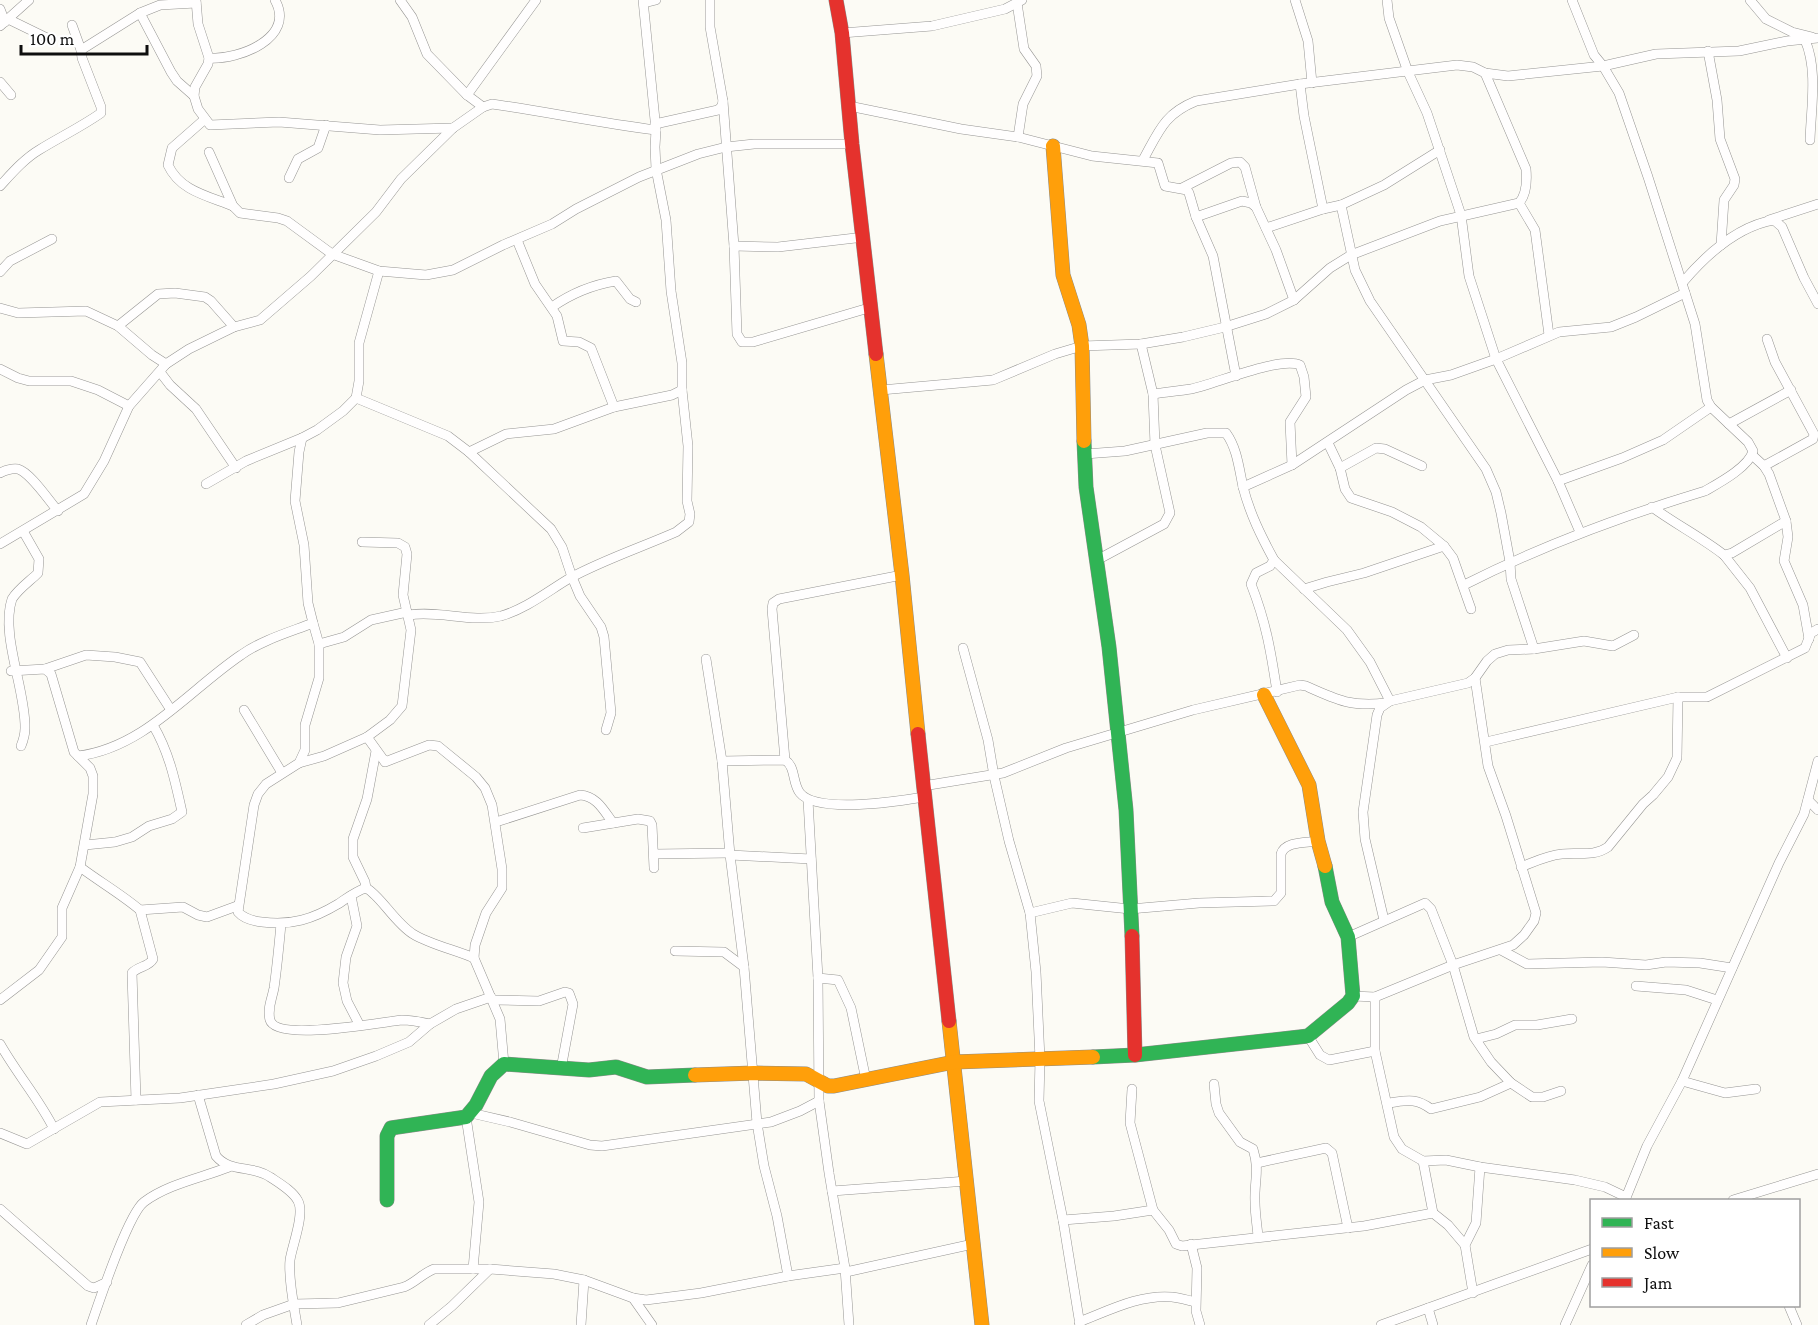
<svg xmlns="http://www.w3.org/2000/svg" width="1818" height="1325" font-family="'Crimson Pro',serif">
<style>
.lines{fill:none;stroke-linecap:round;stroke-linejoin:round}
.street-casing{stroke:#969593;stroke-width:10}
.fast-casing{stroke:#8c8c89;stroke-width:15}
.slow-casing{stroke:#8c8c89;stroke-width:15}
.jam-casing{stroke:#8c8c89;stroke-width:15}
.street{stroke:#fffefe;stroke-width:9}
.fast{stroke:#30b455;stroke-width:14}
.slow{stroke:#ff9f0a;stroke-width:14}
.jam{stroke:#e5322d;stroke-width:14}
</style>
<rect width="100%" height="100%" fill="#fcfbf5"/>
<g class="lines">
<defs>
<g id="street">
<path d="M196 0 198 24 209 58 208 64 195 87 194 96 198 109 210 125 279 122 380 130 453 128"/>
<path d="M400 0 412 17 427 54 467 95 483 107"/>
<path d="M1295 0 1308 41 1312 83"/>
<path d="M1387 0 1389 18 1408 72 1427 113 1461 215 1469 276 1496 359 1558 481 1580 532"/>
<path d="M1750 0 1766 19 1792 32 1812 37"/>
<path d="M644 3 656 0"/>
<path d="M1017 3 1024 49 1036 66 1037 76 1023 104 1018 137"/>
<path d="M0 9 5 22"/>
<path d="M140 13 171 72 177 81 194 96"/>
<path d="M8 19 47 38"/>
<path d="M72 25 81 50"/>
<path d="M0 26 29 0"/>
<path d="M842 33 932 26 1005 9 1022 0"/>
<path d="M1805 40C1818 69 1811 109 1810 140"/>
<path d="M1708 51 1717 100 1720 139 1735 179 1734 185 1724 200 1721 245"/>
<path d="M209 58C239 60 296 38 275 0"/>
<path d="M0 82 11 95"/>
<path d="M1300 84 1304 116 1323 209"/>
<path d="M467 95 536 0"/>
<path d="M723 101 734 246 737 334 742 342H753L872 307"/>
<path d="M849 106 961 129 1018 137 1092 156 1158 163 1165 186 1187 190 1189 193 1196 217 1213 256 1236 376"/>
<path d="M205 119 172 148 168 165C180 191 208 196 233 206"/>
<path d="M655 124 718 110 722 106 723 101 710 27V0"/>
<path d="M209 152 233 206 240 213 278 218 287 221 332 254 379 271 426 275 453 270 503 245 552 224 576 209 639 177 698 154 726 147 754 144H852"/>
<path d="M1143 160C1159 131 1164 114 1196 101L1300 84 1457 65 1473 67 1485 73 1508 76 1603 66 1656 54 1739 51 1787 41 1818 38"/>
<path d="M289 178 298 159 318 148 326 125"/>
<path d="M0 186C12 173 24 159 39 150 60 137 81 127 101 113V107L82 58 81 50 140 13 160 5 196 3"/>
<path d="M1182 188 1231 163 1240 162 1245 167 1256 207 1276 250 1294 300"/>
<path d="M1519 203 1535 230 1549 335"/>
<path d="M1341 205 1355 270 1370 301 1486 469 1496 492 1501 513 1510 562 1511 579 1534 649"/>
<path d="M1196 217 1242 201 1251 203 1256 207"/>
<path d="M1769 220 1818 204"/>
<path d="M1266 228 1323 209 1341 205 1384 185 1440 150"/>
<path d="M517 240 535 284 557 316 563 341 579 342 591 348 614 407"/>
<path d="M734 246 778 247 864 237"/>
<path d="M0 272 10 261 52 239"/>
<path d="M1683 282C1706 255 1738 226 1774 220L1782 227 1804 278 1818 304"/>
<path d="M552 307C572 293 591 285 616 281L630 299 636 302"/>
<path d="M0 308 18 313 86 311 118 326 152 355 166 364"/>
<path d="M118 326 158 294 175 293 205 297 211 301 234 327"/>
<path d="M0 369 18 378 29 381H71L98 390 129 406"/>
<path d="M160 372 170 385 196 409 236 468"/>
<path d="M881 390 993 380 1055 354 1082 346 1141 344 1183 337 1225 327 1266 314 1294 300 1330 268 1351 255 1440 221 1519 203C1527 194 1527 180 1526 169L1485 73"/>
<path d="M1153 394C1166 392 1178 391 1191 389 1215 384 1280 356 1300 365L1304 377 1306 397 1290 422 1292 465"/>
<path d="M356 398 448 436 469 452 551 529 562 547 572 577 580 596 601 627 604 637 611 713 606 730"/>
<path d="M1729 424 1791 390"/>
<path d="M1328 443 1340 468 1345 489 1351 498 1392 512 1421 527 1444 546 1453 558 1471 609"/>
<path d="M469 452 506 434 554 429 614 407 672 395 682 390"/>
<path d="M1085 454 1125 451 1207 433H1226C1237 448 1239 468 1243 487"/>
<path d="M1752 455 1764 466 1769 474 1786 521 1788 537 1784 561 1803 605 1809 639"/>
<path d="M1764 466 1813 439 1814 434 1775 362 1767 339"/>
<path d="M1340 468 1376 448 1385 449 1422 466"/>
<path d="M0 473C6 470 11 468 18 469 31 473 49 501 58 511"/>
<path d="M1558 481 1622 458 1663 440 1711 407"/>
<path d="M206 484 246 461 302 438 317 430 343 411 356 398 359 381V343L379 271"/>
<path d="M1652 507C1675 524 1701 537 1724 555L1732 553 1786 521"/>
<path d="M0 544 84 494 104 461 129 406 166 364 189 349 234 327 260 320 311 276 376 212 401 179 453 128 483 107 492 104C547 112 601 123 656 130"/>
<path d="M1724 555 1750 588 1787 658"/>
<path d="M1097 560 1164 524 1170 513 1155 445 1153 394 1141 344"/>
<path d="M1274 560 1347 630 1370 662 1390 701"/>
<path d="M1464 585C1541 546 1622 516 1705 491 1719 483 1749 467 1753 451L1748 442 1711 407 1707 400 1695 324 1648 177 1619 93 1603 66 1594 55 1572 0"/>
<path d="M1304 589 1327 582 1364 573 1444 546"/>
<path d="M409 615C439 610 471 623 501 616 526 609 548 591 570 578 603 560 642 547 676 532L689 522 690 514 687 501 688 446 682 390V363L671 291 666 220 656 169 655 147 656 130 643 0"/>
<path d="M313 623 319 644V678L305 725V750L299 763 266 784 258 794 254 805 238 912C244 919 253 921 262 922 291 926 313 919 338 904 347 898 356 891 366 888 380 895 395 923 413 934 429 944 455 950 474 958"/>
<path d="M319 644 344 637 371 620 407 612"/>
<path d="M963 648 988 740 994 776 1009 841 1030 913 1036 972 1040 1059 1039 1101 1063 1220 1080 1325"/>
<path d="M706 659 722 761 730 855 744 967 757 1123 764 1166 777 1216 788 1276"/>
<path d="M45 669 86 655 115 657 140 662 171 710"/>
<path d="M11 671 45 669 51 674 74 752 78 756C144 748 189 690 241 655 262 640 290 632 313 623L308 603 304 545 295 501 299 452 302 438"/>
<path d="M1277 692C1271 652 1266 622 1251 584L1256 573 1270 566 1274 560C1261 536 1250 514 1243 487L1292 465 1406 390 1425 380 1451 375 1496 359 1559 332 1611 327 1636 317 1685 293"/>
<path d="M244 710 282 773"/>
<path d="M367 737 385 762 429 745 438 746 476 777 485 788 492 805 502 869V888L486 913 475 945 474 958 500 1019 504 1064"/>
<path d="M1486 742 1678 697H1707L1805 648 1811 633 1818 629"/>
<path d="M21 746C23 741 25 734 25 728 26 691 0 634 12 599 18 589 30 581 38 573L39 559 23 531"/>
<path d="M785 760 772 609 773 603 779 599 902 575"/>
<path d="M722 761 785 760C796 767 792 783 800 793 817 814 900 801 924 797"/>
<path d="M299 763 324 756 367 737 390 720 402 706 411 630 403 595 407 554 405 547 398 543 362 542"/>
<path d="M923 786 1003 773 1066 748 1193 710 1300 685 1306 686C1337 700 1351 707 1386 703"/>
<path d="M808 800 818 978 819 1101 829 1173 845 1268 849 1325"/>
<path d="M1808 800 1818 810"/>
<path d="M496 822 580 795C597 796 604 811 613 823"/>
<path d="M583 828 638 819 650 821 652 825 654 868"/>
<path d="M85 845 115 842 132 837 149 826 172 819 182 812C175 780 169 752 153 725"/>
<path d="M654 854 730 853"/>
<path d="M730 855 811 859"/>
<path d="M80 867C100 882 121 894 140 910L183 907 198 915 207 917 237 906"/>
<path d="M1521 867C1534 862 1548 855 1562 854 1578 852 1594 857 1608 847L1643 804 1653 795 1668 777 1677 758 1678 697"/>
<path d="M366 888 365 882 353 857V839L367 799 376 751"/>
<path d="M351 896 357 926 346 957 343 983 347 1001 359 1024"/>
<path d="M1030 913 1072 903 1130 909 1199 903 1274 901 1281 893V854C1285 841 1306 843 1318 841"/>
<path d="M1384 920 1365 839 1363 812 1377 715 1380 708 1390 701 1468 683 1475 678 1487 661 1495 654 1508 650 1534 649 1584 641 1613 646 1634 635"/>
<path d="M281 924C279 946 277 967 274 988 272 999 267 1008 270 1020 276 1042 382 1022 402 1020 411 1020 421 1022 430 1024"/>
<path d="M1348 937 1425 903 1431 909 1453 965 1474 1037 1491 1062 1511 1083 1532 1097H1543L1561 1091"/>
<path d="M1501 950 1527 964 1602 962 1646 965 1666 962 1700 963 1732 968"/>
<path d="M675 951 724 952 744 967"/>
<path d="M818 978 838 980 851 1008 866 1080"/>
<path d="M1636 986 1686 990 1717 1000"/>
<path d="M1353 996 1375 997 1453 965 1513 945 1524 935 1534 921 1536 913 1506 816 1488 766 1475 678"/>
<path d="M1375 997V1051L1394 1137 1402 1149 1423 1161 1446 1160 1480 1167 1575 1180 1605 1187 1626 1197"/>
<path d="M0 1000 39 970 62 937V908L80 867 93 794V776L90 768 78 756"/>
<path d="M493 1000 539 1001 565 992 569 993 573 1004 561 1069"/>
<path d="M1308 1036 1320 1055 1329 1060 1375 1051"/>
<path d="M1476 1039 1496 1034 1515 1025H1537L1572 1019"/>
<path d="M0 1044C17 1074 39 1099 54 1129"/>
<path d="M1682 1081 1725 1093 1756 1089"/>
<path d="M1214 1084 1216 1104 1219 1113 1240 1142 1253 1149C1260 1171 1254 1181 1255 1202 1255 1213 1257 1225 1258 1236"/>
<path d="M1132 1089 1130 1123 1153 1210 1169 1230 1176 1244 1182 1246 1364 1226 1433 1213 1448 1225 1465 1245 1473 1293"/>
<path d="M198 1095 216 1156C230 1173 253 1165 270 1177 279 1183 293 1191 298 1201 305 1214 292 1246 290 1260 288 1279 294 1306 297 1325"/>
<path d="M136 1100 132 973C138 966 149 967 153 959L140 910"/>
<path d="M1387 1103C1406 1101 1415 1097 1431 1109L1480 1097 1511 1083"/>
<path d="M471 1113 510 1122 590 1145 602 1146 771 1122 800 1111 819 1101"/>
<path d="M466 1117 479 1202 473 1269"/>
<path d="M0 1133 27 1144 100 1102 180 1098 274 1084 333 1071 376 1056 409 1042 430 1024 456 1009 491 997"/>
<path d="M1423 1161 1433 1213"/>
<path d="M1257 1163 1326 1148 1332 1153 1348 1228"/>
<path d="M832 1191 967 1181"/>
<path d="M1625 1200 1647 1146 1682 1081 1779 863 1804 814 1818 761"/>
<path d="M1733 1200 1818 1174"/>
<path d="M0 1209 88 1286 94 1288 107 1282"/>
<path d="M1063 1220 1114 1216 1153 1210"/>
<path d="M1191 1244 1197 1268 1196 1311 1200 1325"/>
<path d="M1465 1245 1476 1223 1480 1167"/>
<path d="M846 1272 973 1244"/>
<path d="M633 1298 652 1325"/>
<path d="M1789 1306 1797 1325"/>
<path d="M1428 1308 1433 1325"/>
<path d="M1079 1322C1108 1311 1140 1294 1172 1297 1180 1298 1188 1300 1195 1302"/>
<path d="M91 1325C99 1302 128 1214 144 1202 168 1184 201 1178 229 1167"/>
<path d="M246 1325 263 1315 294 1304 338 1303 404 1287C415 1283 423 1273 434 1269H490L554 1274 584 1280 633 1298 646 1300 701 1293 788 1276 845 1268"/>
<path d="M429 1325 452 1306 490 1269"/>
<path d="M581 1325 584 1280"/>
<path d="M1381 1325 1592 1249"/>
<path d="M1565 1325 1592 1265"/>
</g>
<g id="fast">
<path d="M1084 441 1086 487 1109 647 1126 810 1132 936"/>
<path d="M1093 1057 1135 1055 1308 1036 1348 1003 1353 996 1348 937 1332 902 1325 866"/>
<path d="M387 1200V1136L391 1128 466 1117 476 1105 491 1076 504 1064 589 1070 616 1067 647 1077 695 1075"/>
</g>
<g id="slow">
<path d="M1053 146 1063 275 1079 325 1082 346 1084 441"/>
<path d="M876 354 902 575 918 734"/>
<path d="M1264 695 1309 785 1318 841 1325 866"/>
<path d="M949 1021 982 1325"/>
<path d="M695 1075 754 1073 806 1074 828 1086H834L954 1062 1093 1057"/>
</g>
<g id="jam">
<path d="M836 0 842 33 852 144 876 354"/>
<path d="M918 734 949 1021"/>
<path d="M1132 936 1135 1055"/>
</g>
</defs>
<use href="#street" class="street-casing"/>
<use href="#fast" class="fast-casing"/>
<use href="#slow" class="slow-casing"/>
<use href="#jam" class="jam-casing"/>
<use href="#street" class="street"/>
<use href="#fast" class="fast"/>
<use href="#slow" class="slow"/>
<use href="#jam" class="jam"/>
</g>
<rect x="1590" y="1199" width="210" height="108" fill="#ffffff" stroke="#9f9f9f" stroke-width="1.5"/>
<rect x="1602" y="1218" width="30" height="9" fill="#30b455" stroke="#9f9f9f" stroke-width="1.5"/>
<text x="1644" y="1229" font-size="18" fill="#0f0f0f">Fast</text>
<rect x="1602" y="1248" width="30" height="9" fill="#ff9f0a" stroke="#9f9f9f" stroke-width="1.5"/>
<text x="1644" y="1259" font-size="18" fill="#0f0f0f">Slow</text>
<rect x="1602" y="1278" width="30" height="9" fill="#e5322d" stroke="#9f9f9f" stroke-width="1.5"/>
<text x="1644" y="1289" font-size="18" fill="#0f0f0f">Jam</text>
<path d="M21 45v9h126v-9" fill="none" stroke="#0f0f0f" stroke-width="3"/>
<text x="30" y="45" font-size="18" fill="#0f0f0f" stroke="#ffffff" stroke-width="4.5" paint-order="stroke">100 m</text>
</svg>
